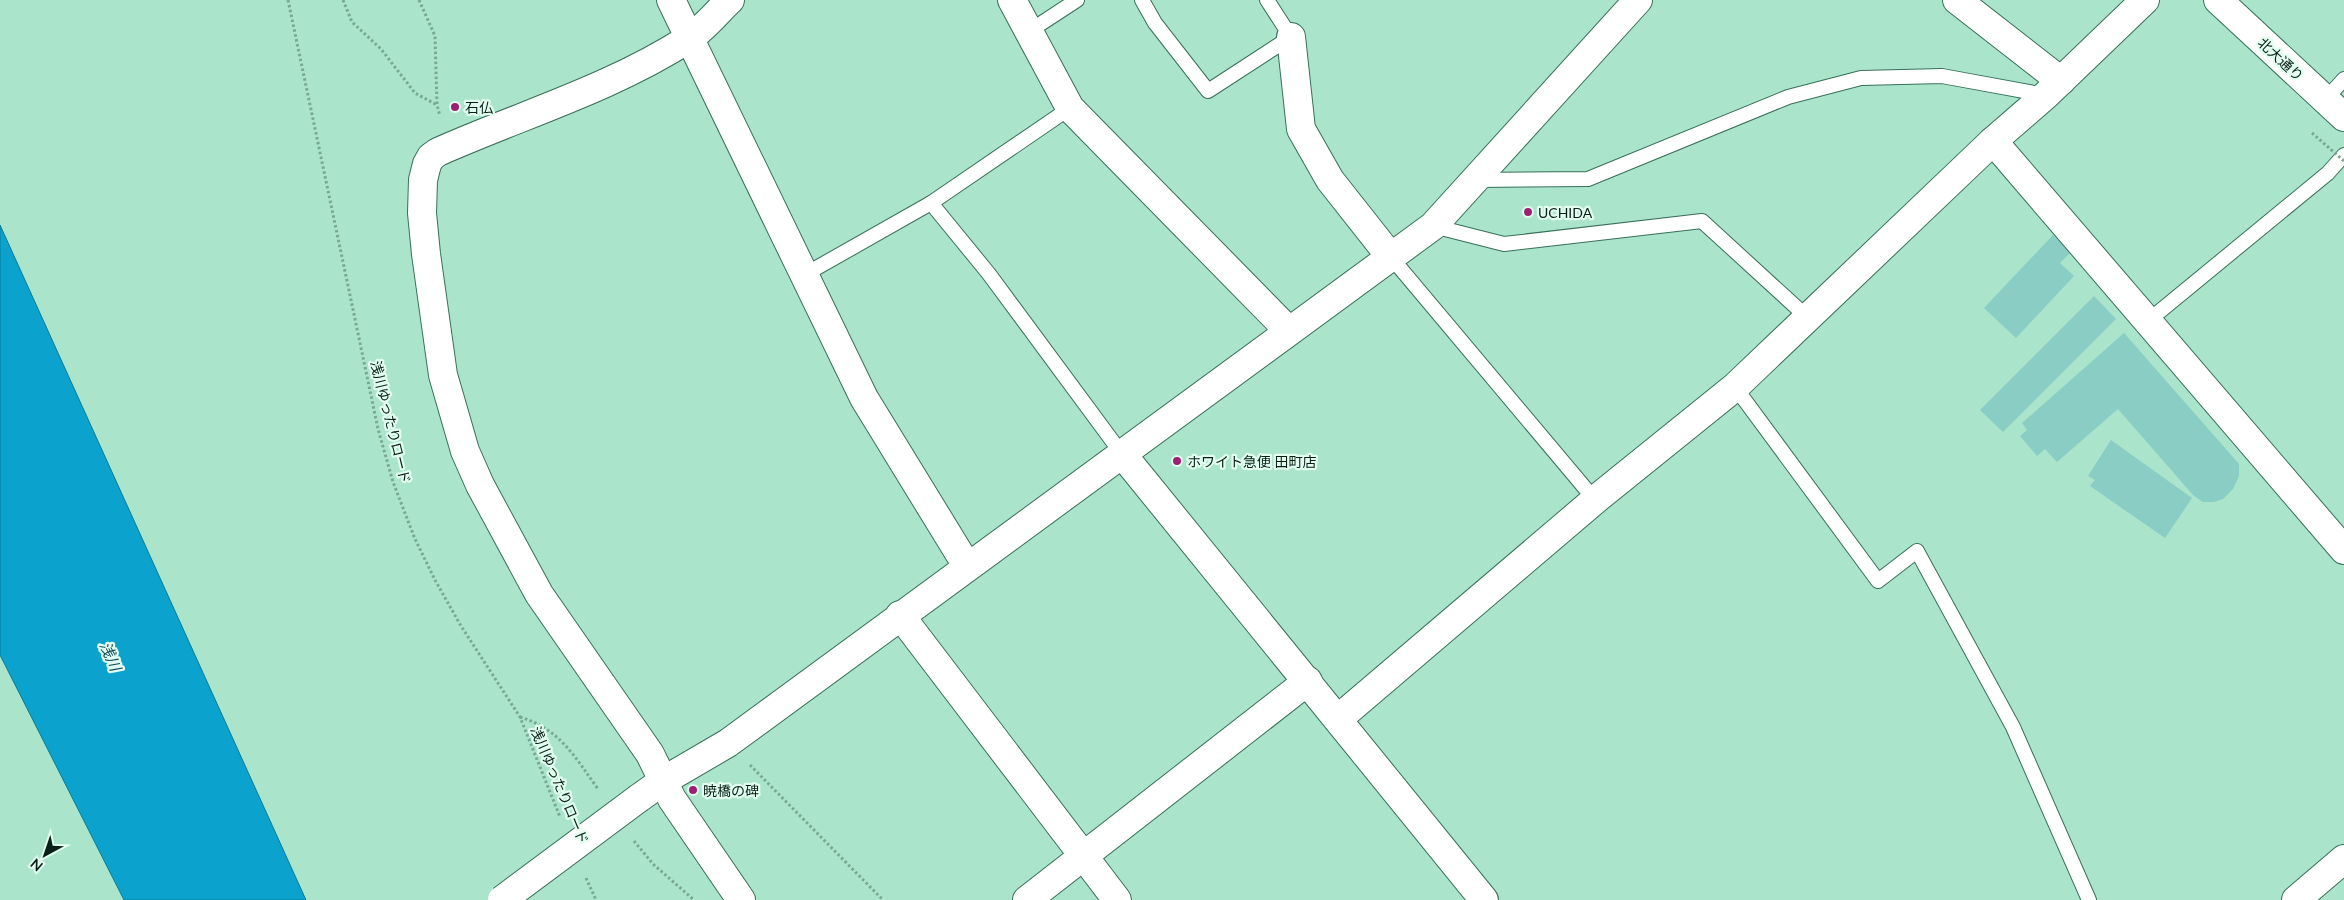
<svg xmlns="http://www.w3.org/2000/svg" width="2344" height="900" font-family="Lato,'Noto Sans JP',sans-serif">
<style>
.water{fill:#0ba2cd;stroke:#0a7b96}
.building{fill:#89cdc4}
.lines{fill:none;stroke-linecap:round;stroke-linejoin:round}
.service-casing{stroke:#38705a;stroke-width:16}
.minor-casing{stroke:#38705a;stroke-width:30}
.tertiary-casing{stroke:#38705a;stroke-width:30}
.path{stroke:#78a893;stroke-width:3;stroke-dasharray:2.5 2.5;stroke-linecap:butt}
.service{stroke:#fff;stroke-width:14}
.minor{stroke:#fff;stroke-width:28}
.tertiary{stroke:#fff;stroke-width:28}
.tertiary-bridge-casing{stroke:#38705a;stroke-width:30;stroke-linecap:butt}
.path-bridge{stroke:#78a893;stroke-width:3;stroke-dasharray:2.5 2.5;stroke-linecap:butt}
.tertiary-bridge{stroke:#fff;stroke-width:28}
.poi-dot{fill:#9e1e72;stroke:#e1fef0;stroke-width:2}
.labels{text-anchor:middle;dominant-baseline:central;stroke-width:4.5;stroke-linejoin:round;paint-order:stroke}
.street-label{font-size:14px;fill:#092017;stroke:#e1fef0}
.poi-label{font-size:14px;fill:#092017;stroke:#e1fef0;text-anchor:start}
.water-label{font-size:15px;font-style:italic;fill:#13485a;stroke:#e1fef0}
</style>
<rect width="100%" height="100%" fill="#aae4ca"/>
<path class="water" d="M0 225 306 900H124L0 655Z"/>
<g class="building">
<path d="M2053 235 2071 252 2060 263 2074 276 2016 338 1984 308Z"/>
<path d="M2094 296 2116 319 2003 432 1980 410Z"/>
<path d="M2124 333 2239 464V476L2233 489 2223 499 2214 502H2203L2193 495 2118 409 2057 462 2045 449 2037 456 2020 436 2027 430 2022 423Z"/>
<path d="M2111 440 2192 498 2165 538 2090 486 2095 480 2088 476Z"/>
</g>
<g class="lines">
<defs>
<g id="service">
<path d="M1142 0 1155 23 1208 91 1291 37 1267 0"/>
<path d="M1028 32 1077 0"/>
<path d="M2325 100 2344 79"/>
<path d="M1475 180 1588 179 1788 97 1861 78 1942 76 2045 95"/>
<path d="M931 203 989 274 1122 454"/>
<path d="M1433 226 1504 244 1702 221 1808 318"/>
<path d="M1390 256 1595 500"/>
<path d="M804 275 931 203 1070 108"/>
<path d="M2148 321 2328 173 2344 155"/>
<path d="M1735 387 1878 581 1917 551 2013 727 2089 900"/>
</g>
<g id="minor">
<path d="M671 0 864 398 967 566"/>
<path d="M730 0C717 12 704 29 688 39 610 89 521 115 438 152L431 157 427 164 423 180 422 213 426 254 443 375 465 451 480 485 539 594 650 754 672 799 741 900"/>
<path d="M1012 0 1070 108 1289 331"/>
<path d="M1957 0 2061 81"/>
<path d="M1291 37 1301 129 1330 180 1390 256"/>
<path d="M1993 141 2344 550"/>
<path d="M900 615 1117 900"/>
<path d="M1338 719 1595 500 1735 387 1993 141 2046 95 2145 0"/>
<path d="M663 781 728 743 1433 226 1638 0"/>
<path d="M1027 900 1308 681"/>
<path d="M2296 900 2344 859"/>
</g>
<g id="tertiary">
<path d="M2218 0 2344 117"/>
<path d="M1122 454 1484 900"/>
<path d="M639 798 663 781"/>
</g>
</defs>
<use href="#service" class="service-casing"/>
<use href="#minor" class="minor-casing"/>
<use href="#tertiary" class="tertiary-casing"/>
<g class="path">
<path d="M288 0 364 362 378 429 393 482 415 539 435 580 461 626 520 717 560 817"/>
<path d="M343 0 352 22 381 49 415 93 437 105"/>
<path d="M419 0 435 36 437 105 440 116"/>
<path d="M520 717C560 729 575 757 598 789"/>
<path d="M750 765 883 900"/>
<path d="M634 841 653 864 694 900"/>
<path d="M586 878 596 900"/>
</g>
<use href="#service" class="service"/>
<use href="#minor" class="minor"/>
<use href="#tertiary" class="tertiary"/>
<defs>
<path id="tertiary-bridge" d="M502 900 639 798"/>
</defs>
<use href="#tertiary-bridge" class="tertiary-bridge-casing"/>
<path class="path-bridge" d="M2312 133 2344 161"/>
<use href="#tertiary-bridge" class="tertiary-bridge"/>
</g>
<g class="poi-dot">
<circle cx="455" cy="107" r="5"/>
<circle cx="1528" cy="212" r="5"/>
<circle cx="1177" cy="461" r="5"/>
<circle cx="693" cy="790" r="5"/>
</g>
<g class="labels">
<g class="street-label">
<text transform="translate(2281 59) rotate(43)">北大通り</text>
<text transform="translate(391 422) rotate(76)">浅川ゆったりロード</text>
<text transform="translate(560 785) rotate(67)">浅川ゆったりロード</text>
</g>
<g class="poi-label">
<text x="465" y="107">石仏</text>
<text x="1538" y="212">UCHIDA</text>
<text x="1187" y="461">ホワイト急便 田町店</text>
<text x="703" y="790">暁橋の碑</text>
</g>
<g class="water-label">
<text transform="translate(111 656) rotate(66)">浅川</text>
</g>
</g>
<g transform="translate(45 855) rotate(220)" stroke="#e1fef0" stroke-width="4" paint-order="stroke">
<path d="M0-4L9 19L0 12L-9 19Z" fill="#092017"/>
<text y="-8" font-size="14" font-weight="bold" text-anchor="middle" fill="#092017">N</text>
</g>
</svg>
